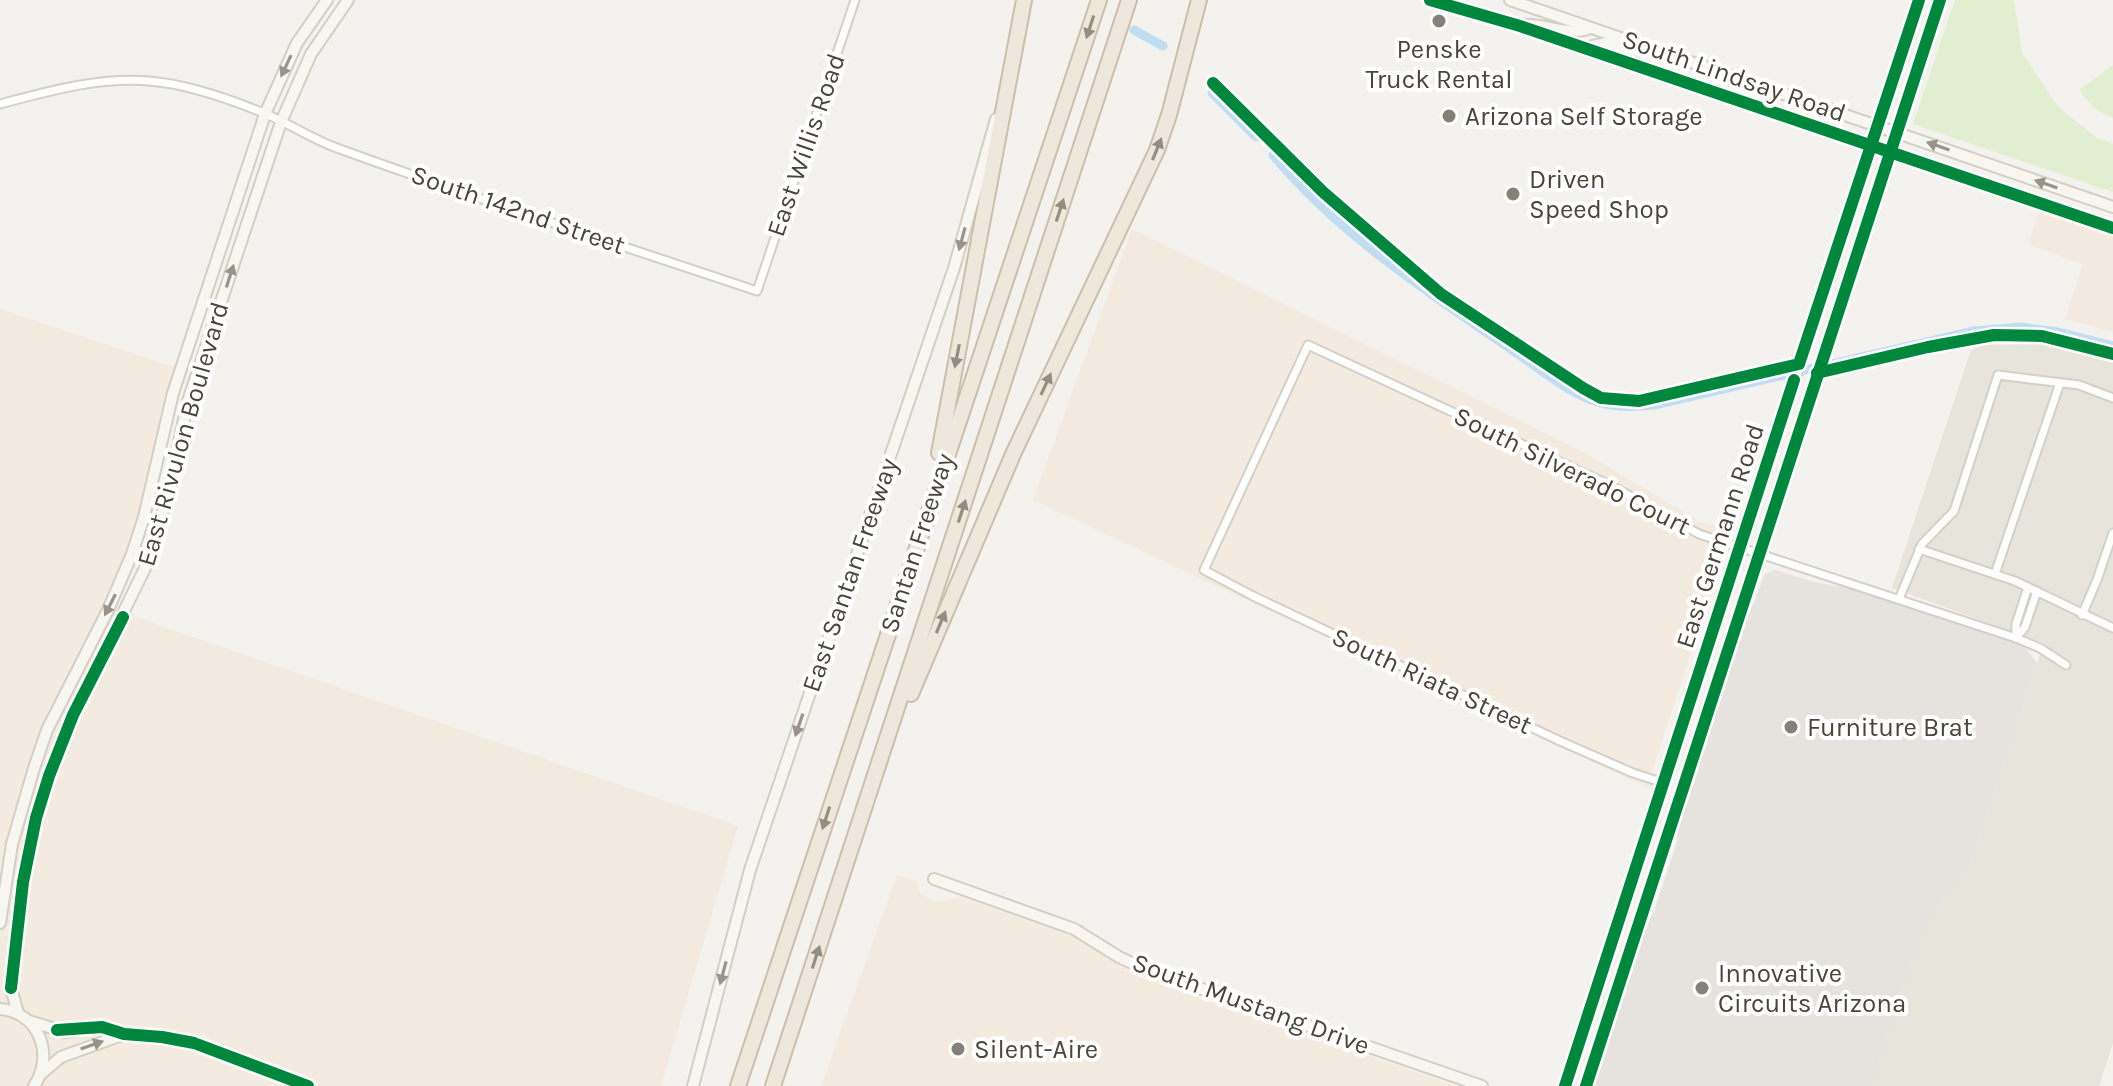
<svg xmlns="http://www.w3.org/2000/svg" width="2113" height="1086" font-family="Karla,sans-serif">
<style>
.residential{fill:#e7e4dc}
.commercial{fill:#f3ebdf}
.industrial{fill:#e6e2de}
.green{fill:#e1eecf}
.lines{fill:none;stroke-linecap:round;stroke-linejoin:round}
.canal{stroke:#c0ddf1;stroke-width:9}
.street-casing{stroke:#d2d0cb;stroke-width:11}
.secondary-casing{stroke:#d3cfc5;stroke-width:14}
.highway-casing{stroke:#ccbfa9;stroke-width:18}
.street{stroke:#fdfdfc;stroke-width:7}
.secondary{stroke:#f7f6f1;stroke-width:10}
.highway{stroke:#ede8db;stroke-width:14}
.cycleway-casing{stroke:#fff;stroke-width:17}
.cycleway{stroke:#00873e;stroke-width:12}
.oneway{fill:#948e82}
.oneway2{fill:#98948c}
.poi-dot{fill:#868178;stroke:#fff;stroke-width:3}
.labels{text-anchor:middle;dominant-baseline:central;stroke-width:8;stroke-linejoin:round;paint-order:stroke}
.poi-label{font-size:26px;fill:#4b4439;stroke:#fff;text-anchor:start}
.street-label{font-size:26px;fill:#4b4439;stroke:#fff}
</style>
<rect width="100%" height="100%" fill="#f4f2ee"/>
<path class="residential" d="M2052 344 2091 352 2113 361V1043L2099 1086H1871L1924 928 1970 864 2044 643 1892 588 1971 350 1986 345Z"/>
<g class="commercial">
<path d="M2038 213 2113 235V332L2065 319 2083 265 2029 244Z"/>
<path d="M1132 229 1583 452 1697 520 1731 531 1652 771V790L1033 500Z"/>
<path d="M0 309 176 368 167 393 141 506 127 551 104 606 738 826 661 1086H0Z"/>
<path d="M897 875 916 881 920 893 936 902 960 897 1061 932 1075 938 1133 974 1457 1086H821Z"/>
</g>
<path class="industrial" d="M1775 570 1814 582 1852 589 2024 646 2037 663 1970 864 1924 928 1871 1086H1593L1642 936 1655 909 1678 839 1677 830 1737 645 1765 574Z"/>
<g class="green">
<path d="M1955 0H2014L2022 53 2058 107 2097 138 2113 144V192L1913 124Z"/>
<path d="M2113 65V118L2095 109 2079 90Z"/>
</g>
<g class="lines">
<g class="canal">
<path d="M1134 30 1163 46"/>
<path d="M1212 93 1256 137"/>
<path d="M1273 155C1340 235 1430 294 1515 352 1542 370 1572 397 1605 404 1620 408 1638 406 1654 405L1974 331 2021 327 2058 332 2113 346"/>
</g>
<defs>
<g id="street">
<path d="M0 104C49 91 98 77 149 81 188 84 230 99 266 114 290 124 312 139 337 148 476 199 617 244 757 291L855 0"/>
<path d="M1919 549 2015 581 2113 628"/>
<path d="M1995 574 2060 383"/>
<path d="M1899 599 1922 544 1954 511 1998 375 2079 385 2113 398"/>
<path d="M2082 615 2097 580 2113 533"/>
<path d="M2016 638V624L2028 587"/>
<path d="M2016 638 2025 627 2037 591"/>
<path d="M1664 783 1633 773 1560 741 1253 596 1204 570 1308 345 1612 486 1699 534 2016 638 2040 648 2066 665"/>
</g>
<g id="secondary">
<path d="M1430 0 1520 26 2113 228"/>
<path d="M1510 0 2113 207"/>
<path d="M1526 25C1548 24 1568 37 1590 28"/>
<path d="M1584 48 1605 43 1639 52"/>
<path d="M934 879 1074 929 1119 957 1144 969 1482 1086"/>
<path d="M0 923 12 844 34 768 47 730 108 610 132 554 144 517 173 393 265 114 297 43 327 0"/>
<path d="M0 1009C39 1012 55 1055 34 1086"/>
<path d="M18 1013 11 988 13 960 29 844 49 776 73 715 149 560 168 493 188 401 281 122 311 54 348 0"/>
<path d="M29 1021 65 1032 102 1027 124 1034 162 1037 194 1043 308 1086"/>
<path d="M41 1074 61 1057 122 1035"/>
<path d="M693 1086 750 870 954 268 996 119"/>
<path d="M1565 1086 1870 145 1919 0"/>
<path d="M1586 1086 1940 0"/>
</g>
<g id="highway">
<path d="M939 453 1024 0"/>
<path d="M911 694 1014 452 1157 150 1169 115 1199 0"/>
<path d="M738 1086 1099 0"/>
<path d="M773 1086 1129 0"/>
</g>
</defs>
<use href="#street" class="street-casing"/>
<use href="#secondary" class="secondary-casing"/>
<use href="#highway" class="highway-casing"/>
<use href="#street" class="street"/>
<use href="#secondary" class="secondary"/>
<use href="#highway" class="highway"/>
<defs>
<g id="cycleway">
<path d="M1430 0 1520 26 2113 228"/>
<path d="M1213 83 1323 192 1441 294 1583 388 1601 398 1639 401 1799 364 1919 0"/>
<path d="M1817 373 1928 347 1994 335 2042 336 2113 354"/>
<path d="M11 988 23 882 36 818 49 776 73 715 123 617"/>
<path d="M57 1030 102 1027 124 1034 162 1037 194 1043 308 1086"/>
<path d="M1565 1086 1794 380"/>
<path d="M1586 1086 1940 0"/>
</g>
</defs>
<use href="#cycleway" class="cycleway-casing"/>
<use href="#cycleway" class="cycleway"/>
</g>
<defs><path id="oneway-solid" d="M-6-.8H1V-3.2L6.5 0L1 3.2V.8H-6Z" transform="scale(2)"/></defs>
<g class="oneway">
<use href="#oneway-solid" transform="translate(1090 27) rotate(108)"/>
<use href="#oneway-solid" transform="translate(1157 149) rotate(-68)"/>
<use href="#oneway-solid" transform="translate(1060 210) rotate(-72)"/>
<use href="#oneway-solid" transform="translate(957 356) rotate(101)"/>
<use href="#oneway-solid" transform="translate(1046 384) rotate(-65)"/>
<use href="#oneway-solid" transform="translate(962 511) rotate(-72)"/>
<use href="#oneway-solid" transform="translate(941 622) rotate(-67)"/>
<use href="#oneway-solid" transform="translate(826 818) rotate(108)"/>
<use href="#oneway-solid" transform="translate(816 957) rotate(-72)"/>
</g>
<g class="oneway2">
<use href="#oneway-solid" transform="translate(286 66) rotate(115)"/>
<use href="#oneway-solid" transform="translate(1938 146) rotate(-161)"/>
<use href="#oneway-solid" transform="translate(2046 184) rotate(-161)"/>
<use href="#oneway-solid" transform="translate(962 239) rotate(105)"/>
<use href="#oneway-solid" transform="translate(230 276) rotate(-72)"/>
<use href="#oneway-solid" transform="translate(110 605) rotate(117)"/>
<use href="#oneway-solid" transform="translate(799 725) rotate(109)"/>
<use href="#oneway-solid" transform="translate(723 973) rotate(105)"/>
<use href="#oneway-solid" transform="translate(92 1045) rotate(-19)"/>
</g>
<g class="poi-dot">
<circle cx="1439" cy="21" r="8"/>
<circle cx="1449" cy="116" r="8"/>
<circle cx="1513" cy="194" r="8"/>
<circle cx="1791" cy="727" r="8"/>
<circle cx="1702" cy="988" r="8"/>
<circle cx="958" cy="1049" r="8"/>
</g>
<g class="labels">
<g class="poi-label">
<text x="1439" y="49" text-anchor="middle">Penske<tspan x="1439" dy="30">Truck Rental</tspan></text>
<text x="1465" y="116">Arizona Self Storage</text>
<text x="1529" y="179">Driven<tspan x="1529" dy="30">Speed Shop</tspan></text>
<text x="1807" y="727">Furniture Brat</text>
<text x="1718" y="973">Innovative<tspan x="1718" dy="30">Circuits Arizona</tspan></text>
<text x="974" y="1049">Silent-Aire</text>
</g>
<g class="street-label">
<text transform="translate(1734 76) rotate(19)">South Lindsay Road</text>
<text transform="translate(806 145) rotate(-71)">East Willis Road</text>
<text transform="translate(518 210) rotate(19)">South 142nd Street</text>
<text transform="translate(183 434) rotate(-74)">East Rivulon Boulevard</text>
<text transform="translate(1572 471) rotate(26)">South Silverado Court</text>
<text transform="translate(1720 536) rotate(-72)">East Germann Road</text>
<text transform="translate(917 543) rotate(-72)">Santan Freeway</text>
<text transform="translate(850 575) rotate(-71)">East Santan Freeway</text>
<text transform="translate(1432 681) rotate(25)">South Riata Street</text>
<text transform="translate(1251 1004) rotate(20)">South Mustang Drive</text>
</g>
</g>
</svg>
